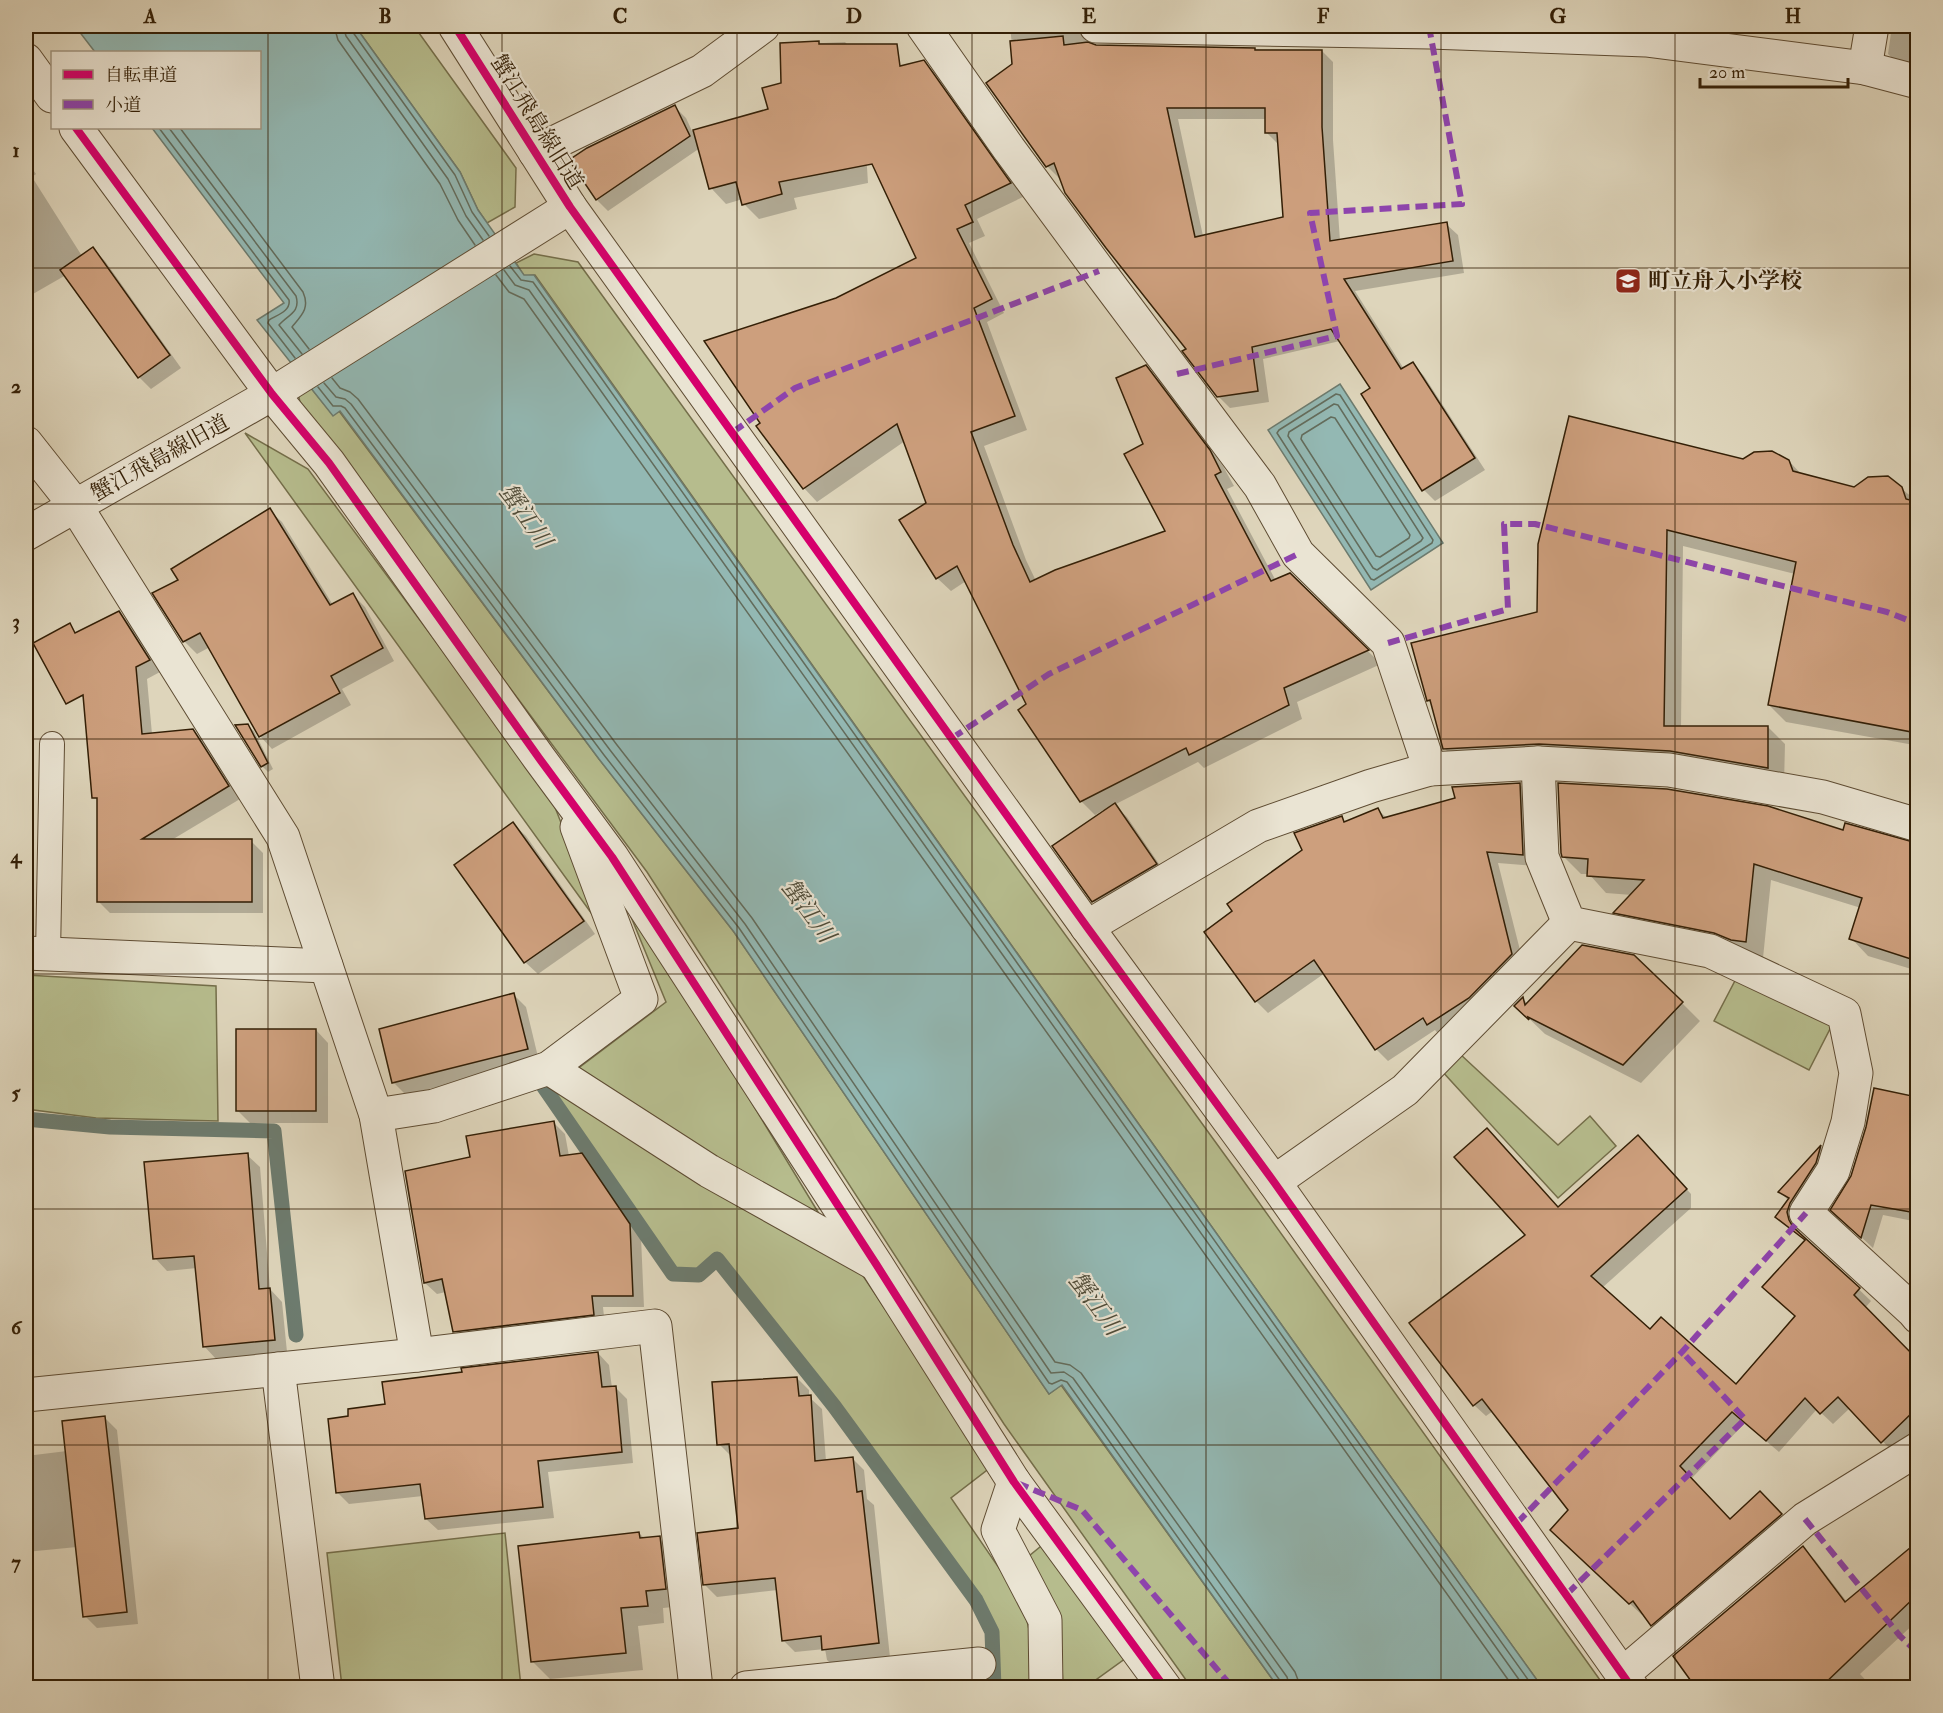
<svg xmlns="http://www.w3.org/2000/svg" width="1943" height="1713" font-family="'IM FELL Double Pica','Noto Serif JP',serif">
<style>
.green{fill:#b6bc8d;stroke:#746e4a;stroke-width:1.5}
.water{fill:#93b8b3;stroke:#6d7b6e;stroke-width:1.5}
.shadow{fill:#0003;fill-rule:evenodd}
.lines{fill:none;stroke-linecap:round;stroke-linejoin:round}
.shore{stroke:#636c5c;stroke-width:1.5}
.stream{stroke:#6d7b6e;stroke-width:15}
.building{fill:#cd9f7d;stroke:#331f06;stroke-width:1.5;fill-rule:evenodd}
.service-casing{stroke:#5e4c33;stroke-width:26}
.minor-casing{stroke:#5e4c33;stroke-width:35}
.service{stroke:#eae4d3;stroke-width:24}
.minor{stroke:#eae4d3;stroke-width:33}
.quiet{stroke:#8e44ad;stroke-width:6;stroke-dasharray:12 6;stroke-linecap:butt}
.cycleway-casing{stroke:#eae4d3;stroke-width:11}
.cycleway{stroke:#d6006c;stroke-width:8}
.grid{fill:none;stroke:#331f06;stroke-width:1.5;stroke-opacity:0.55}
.labels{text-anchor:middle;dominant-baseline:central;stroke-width:4.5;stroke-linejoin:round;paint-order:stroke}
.street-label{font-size:22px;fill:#331f06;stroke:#eae4d3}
.poi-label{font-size:22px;font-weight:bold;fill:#331f06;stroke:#eae4d3;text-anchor:start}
.water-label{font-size:24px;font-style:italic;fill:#504d3a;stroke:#eae4d3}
.neatline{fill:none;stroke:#331f06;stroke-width:2}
.grid-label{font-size:20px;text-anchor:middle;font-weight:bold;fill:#331f06}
</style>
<rect width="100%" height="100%" fill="#ded5bb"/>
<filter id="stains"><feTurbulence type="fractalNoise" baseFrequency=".00333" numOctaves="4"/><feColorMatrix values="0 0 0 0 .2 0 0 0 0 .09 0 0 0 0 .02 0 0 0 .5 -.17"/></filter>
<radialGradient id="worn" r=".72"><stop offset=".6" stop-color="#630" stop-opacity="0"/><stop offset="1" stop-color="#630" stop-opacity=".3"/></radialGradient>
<g class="green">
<path d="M355 26H414L516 168 515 207 487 223 478 210 460 172Z"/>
<path d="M534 254 578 262 1235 1169 1605 1687H1542L1308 1362 535 275 524 276 516 263Z"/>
<path d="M311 388 333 415 339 411 599 759 734 932 1049 1394 1061 1385 1278 1687H1191L1004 1424 647 872 301 407 298 393Z"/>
<path d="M245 433 308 469 551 797 602 928Z"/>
<path d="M631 904 821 1217 572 1073 666 1002 627 907Z"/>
<path d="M26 975 216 986 218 1121 96 1118 26 1109Z"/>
<path d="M1738 975 1833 1023 1809 1070 1714 1021Z"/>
<path d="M1460 1054 1558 1145 1590 1116 1616 1146 1558 1198 1441 1070Z"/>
<path d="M545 1080 857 1267 991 1467 951 1498 1023 1603 1030 1634V1687H998L995 1630 979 1598 717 1253 696 1270H675Z"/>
<path d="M505 1533 521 1687H342L327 1553Z"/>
<path d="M1046 1542 1126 1658 1093 1682 1097 1687H1063L1059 1612 1029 1556Z"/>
</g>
<g class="water">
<path d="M75 26H355L460 172 478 210 524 275H534L1308 1362 1542 1687H1278L1062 1385 1049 1394 734 932 599 759 340 411 333 416 257 320 284 303 152 128H260V52H95Z"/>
<path d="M1340 384 1443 543 1371 590 1268 430Z"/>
</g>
<g class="shadow">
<path d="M1010 26H1094L1088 39 1090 45 1095 46 1321 50 1333 62V140L1340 241 1446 224 1458 235 1464 273 1355 291 1404 369 1413 364 1424 376 1485 470 1435 501 1424 490 1372 389 1340 341 1263 359 1269 402 1230 408 1218 396 1189 349 1060 177 1059 178 1047 166 1014 65ZM1178 119H1266V132L1278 144 1284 219 1203 236Z"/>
<path d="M1523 26H1701V38Z"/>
<path d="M1892 26H1918V70L1900 66 1888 54Z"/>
<path d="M845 42 860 57 868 183 794 198 797 209 759 219 744 204 743 199 726 204 711 188 700 148 608 211 597 200 571 160 675 107 686 118 692 131 770 110 783 84 781 45Z"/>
<path d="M923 61 937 75 1023 197 977 219 985 236 969 243 1004 313 987 322 1027 430 984 446 1026 560 1036 581 1168 532 1145 445 1146 367 1160 381 1223 466 1234 486 1227 489 1276 581 1290 574 1381 664 1297 702 1302 719 1204 768 1198 762 1114 805 1127 817 1168 877 1106 913 1093 901 1104 812 1103 810 1095 815 1081 801 1028 705 966 581 951 591 937 578 928 503 905 441 817 502 804 488 762 423 837 300 918 259Z"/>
<path d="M26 160 36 174 32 177 82 256 93 249 105 261 181 368 151 389 139 377 66 275 26 298Z"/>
<path d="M1743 460 1789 461 1802 475 1855 488 1887 477 1918 502V762L1912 756 1914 745 1786 722 1769 705 1795 574 1683 546 1681 727H1768L1785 744 1784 784 1462 766 1445 749 1433 704 1428 700 1538 613Z"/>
<path d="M269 510 282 522 333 605 353 595 365 607 394 661 342 689 351 705 272 749 260 736 210 647 197 654 184 641 180 580Z"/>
<path d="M119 612 130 624 160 672 147 679 152 734 193 730 205 742 240 799 170 841H251L263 853V913H110L98 901Z"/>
<path d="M247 725 254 731 273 769 268 772 262 766Z"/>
<path d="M1519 784 1532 796 1535 866 1498 863 1524 966 1440 1036 1435 1030 1388 1061 1376 1049 1325 973 1268 1013 1256 1001 1234 911 1341 818 1346 823 1378 810 1387 818Z"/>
<path d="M513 824 526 836 595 934 538 974 525 962 456 865Z"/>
<path d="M1844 832 1918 845V971L1868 956 1851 938 1861 908 1771 880 1763 958 1632 929 1615 913 1632 895 1606 893 1589 874H1581L1564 857Z"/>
<path d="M514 995 526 1007 539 1061 406 1095 394 1083Z"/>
<path d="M1523 999 1528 1004 1682 1003 1700 1021 1641 1083 1545 1034 1516 1006Z"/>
<path d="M316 1030 328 1043V1123H250L238 1111Z"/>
<path d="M1875 1090 1918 1098V1222L1883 1215 1873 1248 1844 1221 1852 1177 1867 1128Z"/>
<path d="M554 1123 565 1134 569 1156 581 1155 593 1167 641 1237 644 1307H603L605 1326 466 1342 455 1331 446 1292 437 1294 425 1283 407 1172 471 1158Z"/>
<path d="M1821 1147 1832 1158 1799 1224 1800 1233 1871 1301 1865 1308 1918 1361V1379L1916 1380 1918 1382V1431L1894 1453 1850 1408 1833 1424 1817 1409 1779 1452 1745 1423 1691 1479 1730 1520 1760 1493 1792 1527 1664 1636 1644 1613 1642 1615 1563 1542 1570 1511 1493 1411 1486 1416 1474 1405 1527 1235 1558 1209 1650 1149 1691 1194V1208L1602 1288 1650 1331 1736 1386 1796 1317 1806 1241 1777 1217 1789 1201 1780 1192Z"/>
<path d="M247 1155 260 1167 270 1289 282 1302 287 1352 216 1359 204 1346 197 1268 167 1271 155 1258Z"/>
<path d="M598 1353 609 1365 612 1388 615 1387 627 1399 633 1463 548 1472 554 1518 438 1530 426 1519 423 1496 349 1504 337 1492 350 1418 387 1406Z"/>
<path d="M797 1378 809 1390V1397L822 1409 826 1461 852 1458 864 1470 867 1499 874 1505 891 1667 840 1672 827 1660 825 1649 795 1652 783 1640 778 1590 717 1597 705 1585 739 1530 732 1457 719 1444Z"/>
<path d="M105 1418 117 1430 138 1624 97 1628 85 1616 77 1547 26 1552V1456L67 1451Z"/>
<path d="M639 1533 645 1539 659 1538 677 1555 683 1606 663 1608 664 1623 638 1626 643 1670 550 1679 533 1662Z"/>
<path d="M1918 1544V1620L1860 1674 1873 1688H1698L1802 1548 1815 1560 1847 1602Z"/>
</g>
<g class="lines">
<g class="shore">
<path d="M334 26 338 40 440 184 458 220 475 245"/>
<path d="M343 26 346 36 448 179 466 216 483 240"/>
<path d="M350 26 352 31 455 175 472 212 489 236"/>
<path d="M159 128 289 300C291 311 277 315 269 320L268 323 295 358"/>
<path d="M169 128 296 296C301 313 287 315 279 325L302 354"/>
<path d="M180 128 303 292C310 308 302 315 292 327L309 349"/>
<path d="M510 266 521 280 533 282 1303 1365 1534 1688"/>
<path d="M504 270 515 285 529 290 1525 1688"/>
<path d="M496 275 509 292 524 299 1514 1688"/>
<path d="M332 378 340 388 350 392 358 399 617 745 752 918 1055 1362 1070 1365 1081 1373 1295 1672 1298 1680 1299 1688"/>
<path d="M324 383 336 397 345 399 351 404 610 750 745 924 1051 1373 1064 1372 1073 1378 1287 1677 1290 1688"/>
<path d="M318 387 333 406H341L345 408 604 755 739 928 1049 1383 1052 1384 1061 1380 1067 1382 1281 1682 1283 1688"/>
<path d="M1336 394 1340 395 1433 540 1432 543 1374 580 1371 579 1277 433 1279 430Z"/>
<path d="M1334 404 1338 405 1423 538 1421 541 1377 570 1373 568 1288 436 1289 432Z"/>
<path d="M1331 417 1335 418 1410 535 1409 538 1380 557 1376 556 1301 439 1302 435Z"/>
</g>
<g class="stream">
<path d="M529 1083 539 1080 673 1274 699 1275 717 1259 834 1406 976 1600 992 1632 994 1688"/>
<path d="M26 1119 110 1127 274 1131 296 1335"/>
</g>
</g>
<g class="building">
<path d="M1063 36 1064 45 1088 42 1096 45 1255 48V50H1322V127L1330 241 1447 222 1453 261 1344 279 1401 369 1413 362 1475 458 1422 491 1361 394 1370 388 1331 329 1252 347 1258 391 1217 397 1182 351 1186 349 1106 248 1065 193 1054 163 1046 167 986 83 1012 64 1010 41ZM1167 108H1265V133H1277L1283 217 1195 237Z"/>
<path d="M819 41V44H897L900 66 924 60 1011 183 965 205 973 222 957 229 992 299 974 308 1015 416 971 432 1013 545 1030 582 1055 570 1165 531 1124 454 1143 444 1116 378 1146 365 1210 450 1221 472 1215 475 1271 581 1290 573 1369 650 1284 688 1289 705 1189 755 1186 748 1080 802 1018 710 1026 704 957 566 936 579 899 520 926 503 897 424 803 489 756 426 760 423 704 341 836 298 916 258 872 164 779 182 782 194 742 205 736 182 709 189 693 130 768 109 762 88 781 83 780 43Z"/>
<path d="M675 105 690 136 596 200 569 160 587 148Z"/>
<path d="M93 247 170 355 138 378 60 270Z"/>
<path d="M1569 416 1743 459 1754 452 1772 451 1789 460 1793 471 1854 487 1868 477 1888 476 1902 487 1906 499 1917 502V733L1768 705 1796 562 1667 530 1664 726H1768V768L1670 751 1539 744 1443 749 1430 700 1427 701 1411 643 1537 612 1538 544Z"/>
<path d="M270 508 330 605 353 593 383 648 331 676 340 693 259 737 200 633 183 642 152 593 178 580 171 569Z"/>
<path d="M119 611 150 660 136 667 142 734 193 729 229 786 142 839H252V902H97V798H92L83 695 66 704 33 643 70 623 75 633Z"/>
<path d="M248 724 268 763 261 767 235 725Z"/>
<path d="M1520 783 1523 855 1487 852 1512 954 1469 998 1427 1025 1423 1018 1375 1050 1314 960 1255 1002 1204 932 1232 911 1227 904 1302 850 1294 833 1342 816 1344 822 1378 808 1383 818 1455 798 1452 787Z"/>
<path d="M1558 783 1667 789 1768 806 1843 830 1845 823 1917 843V961L1849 939 1862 898 1754 864 1746 942 1731 940 1714 933 1613 913 1644 880 1587 876 1588 859 1562 857 1561 853Z"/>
<path d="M1115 803 1157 864 1092 902 1052 846Z"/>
<path d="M513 822 584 921 524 963 454 865Z"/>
<path d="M1582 945 1634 955 1683 1002 1623 1065 1528 1017 1529 1020 1514 1006 1523 997 1525 1005Z"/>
<path d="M514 993 528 1049 392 1083 379 1029Z"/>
<rect x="236" y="1029" width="80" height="82"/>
<path d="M1874 1088 1917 1097V1213L1871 1205 1861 1238 1830 1210 1851 1176 1866 1127Z"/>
<path d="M554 1121 560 1156 582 1153 630 1224 633 1296H592L594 1315 453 1332 442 1279 424 1283 405 1171 470 1157 466 1136Z"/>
<path d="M1487 1128 1558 1207 1638 1135 1687 1189 1591 1276 1650 1329 1661 1317 1736 1384 1795 1316 1762 1287 1805 1240 1775 1217 1789 1198 1778 1192 1821 1145 1816 1163 1790 1203 1787 1212 1789 1220 1793 1227 1860 1288 1854 1295 1917 1359V1408L1881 1443 1838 1397 1820 1414 1805 1398 1766 1441 1732 1412 1680 1466 1730 1519 1760 1491 1782 1514 1651 1626 1633 1601 1629 1604 1550 1530 1568 1510 1482 1399 1473 1406 1409 1323 1525 1235 1454 1157Z"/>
<path d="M248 1153 259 1289 270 1288 275 1340 203 1347 194 1256 153 1259 144 1162Z"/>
<path d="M598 1352 602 1387 616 1386 622 1452 538 1461 543 1507 425 1519 420 1484 336 1493 328 1419 348 1416V1409L385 1404 382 1382 462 1372 461 1368Z"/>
<path d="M797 1377 799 1396 811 1395 815 1461 853 1457 857 1492 862 1491 879 1643 822 1650 821 1636 782 1641 775 1578 703 1585 697 1533 738 1528 729 1444 717 1445 712 1382Z"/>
<path d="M105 1416 127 1612 83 1617 62 1421Z"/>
<path d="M639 1532 640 1538 660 1536 666 1589 646 1591 648 1606 621 1608 626 1653 531 1662 518 1546Z"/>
<path d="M1917 1542V1595L1820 1688H1696L1673 1656 1803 1546 1845 1602Z"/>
</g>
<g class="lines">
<defs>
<path id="service" d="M48 954 52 744"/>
<g id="minor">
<path d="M455 26 570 207 1087 927 1274 1182 1632 1688"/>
<path d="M923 26 1009 149 1099 271 1260 486 1298 554 1388 643 1430 769"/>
<path d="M1096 26 1430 32 1646 40 1865 68 1872 26"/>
<path d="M26 60 52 96"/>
<path d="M1865 68 1918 82"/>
<path d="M76 128 272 394 329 463 539 758 612 857 876 1264 1014 1482 1165 1688"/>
<path d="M535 152 702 71 763 26"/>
<path d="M26 443 75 505 283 837 376 1115 417 1355"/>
<path d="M26 534 272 394 570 207"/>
<path d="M1538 763 1542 857 1569 923 1710 951 1844 1014 1856 1073 1848 1122 1833 1171 1806 1213 1913 1311 1918 1317"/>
<path d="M1087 927 1258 826 1371 786 1430 769 1538 763 1669 770 1823 797 1918 825"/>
<path d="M26 953 326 966"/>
<path d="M549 1068 709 1171 872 1262"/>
<path d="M376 1115 434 1106 549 1068 641 999 577 827"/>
<path d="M1274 1182 1405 1090 1569 923"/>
<path d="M278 1369 318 1688"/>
<path d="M26 1395 417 1355 655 1326 696 1688"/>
<path d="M1014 1482 998 1530 1045 1620 1046 1688"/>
<path d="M1623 1674 1805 1519 1918 1449"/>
<path d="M746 1688 979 1664"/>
</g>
</defs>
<use href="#service" class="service-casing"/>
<use href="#minor" class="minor-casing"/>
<use href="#service" class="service"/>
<use href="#minor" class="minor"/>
<g class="quiet">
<path d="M1253 28V26"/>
<path d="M1177 374 1337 336 1310 213 1462 204 1430 32"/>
<path d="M733 432 795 388 1099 271"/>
<path d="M1388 643 1508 609 1504 524H1535L1887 612 1918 624"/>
<path d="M952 738 1049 674 1298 554"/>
<path d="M1017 1483 1082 1510 1233 1688"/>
<path d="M1805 1519 1900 1636 1918 1653"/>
<path d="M1517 1523 1682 1352 1806 1213"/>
<path d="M1567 1594 1745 1419 1682 1352"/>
</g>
<defs>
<g id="cycleway">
<path d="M455 26 570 207 1087 927 1274 1182 1632 1688"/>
<path d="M76 128 272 394 329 463 539 758 612 857 876 1264 1014 1482 1165 1688"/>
</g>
</defs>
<use href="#cycleway" class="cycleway-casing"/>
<use href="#cycleway" class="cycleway"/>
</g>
<path class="grid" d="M268 26V1688M502 26V1688M737 26V1688M972 26V1688M1206 26V1688M1441 26V1688M1675 26V1688M26 268H1918M26 504H1918M26 739H1918M26 974H1918M26 1209H1918M26 1445H1918"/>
<defs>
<symbol id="school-square" viewBox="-11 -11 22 22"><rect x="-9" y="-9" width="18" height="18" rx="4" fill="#8f2418" stroke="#eae4d3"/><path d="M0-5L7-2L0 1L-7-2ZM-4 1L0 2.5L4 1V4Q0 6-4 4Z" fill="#fff"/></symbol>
</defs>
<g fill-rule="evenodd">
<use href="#school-square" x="1613" y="266" width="30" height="30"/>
</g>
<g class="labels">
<g class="street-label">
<text transform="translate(537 122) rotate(58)">蟹江飛島線旧道</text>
<text transform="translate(160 458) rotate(-29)">蟹江飛島線旧道</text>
</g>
<g class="poi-label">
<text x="1648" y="281">町立舟入小学校</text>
</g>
<g class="water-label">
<text transform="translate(525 516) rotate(55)">蟹江川</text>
<text transform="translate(808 911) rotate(54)">蟹江川</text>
<text transform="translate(1095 1304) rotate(54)">蟹江川</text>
</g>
</g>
<rect width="1943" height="1713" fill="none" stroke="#ded5bb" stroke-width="66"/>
<rect x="51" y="51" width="210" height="78" fill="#eae4d3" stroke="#a19581" stroke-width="1.5"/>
<rect x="63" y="70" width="30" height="9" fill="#d6006c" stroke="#a19581" stroke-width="1.5"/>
<text x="105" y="81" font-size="18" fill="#331f06">自転車道</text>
<rect x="63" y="100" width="30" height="9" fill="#8e44ad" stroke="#a19581" stroke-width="1.5"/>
<text x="105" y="111" font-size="18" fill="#331f06">小道</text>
<path d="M1700 78v9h148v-9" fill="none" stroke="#331f06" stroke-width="3"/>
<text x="1709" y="78" font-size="18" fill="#331f06" stroke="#eae4d3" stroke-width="4.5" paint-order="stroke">20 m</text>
<rect x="33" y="33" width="1877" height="1647" class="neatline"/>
<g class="grid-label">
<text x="150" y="23">A</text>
<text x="385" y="23">B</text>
<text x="620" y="23">C</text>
<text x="854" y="23">D</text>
<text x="1089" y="23">E</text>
<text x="1323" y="23">F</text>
<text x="1558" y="23">G</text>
<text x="1793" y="23">H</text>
<text x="16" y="157">1</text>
<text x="16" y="393">2</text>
<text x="16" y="628">3</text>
<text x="16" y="863">4</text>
<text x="16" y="1099">5</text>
<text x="16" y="1334">6</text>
<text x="16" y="1569">7</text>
</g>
<rect width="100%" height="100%" filter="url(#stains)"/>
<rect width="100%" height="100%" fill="url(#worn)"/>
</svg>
